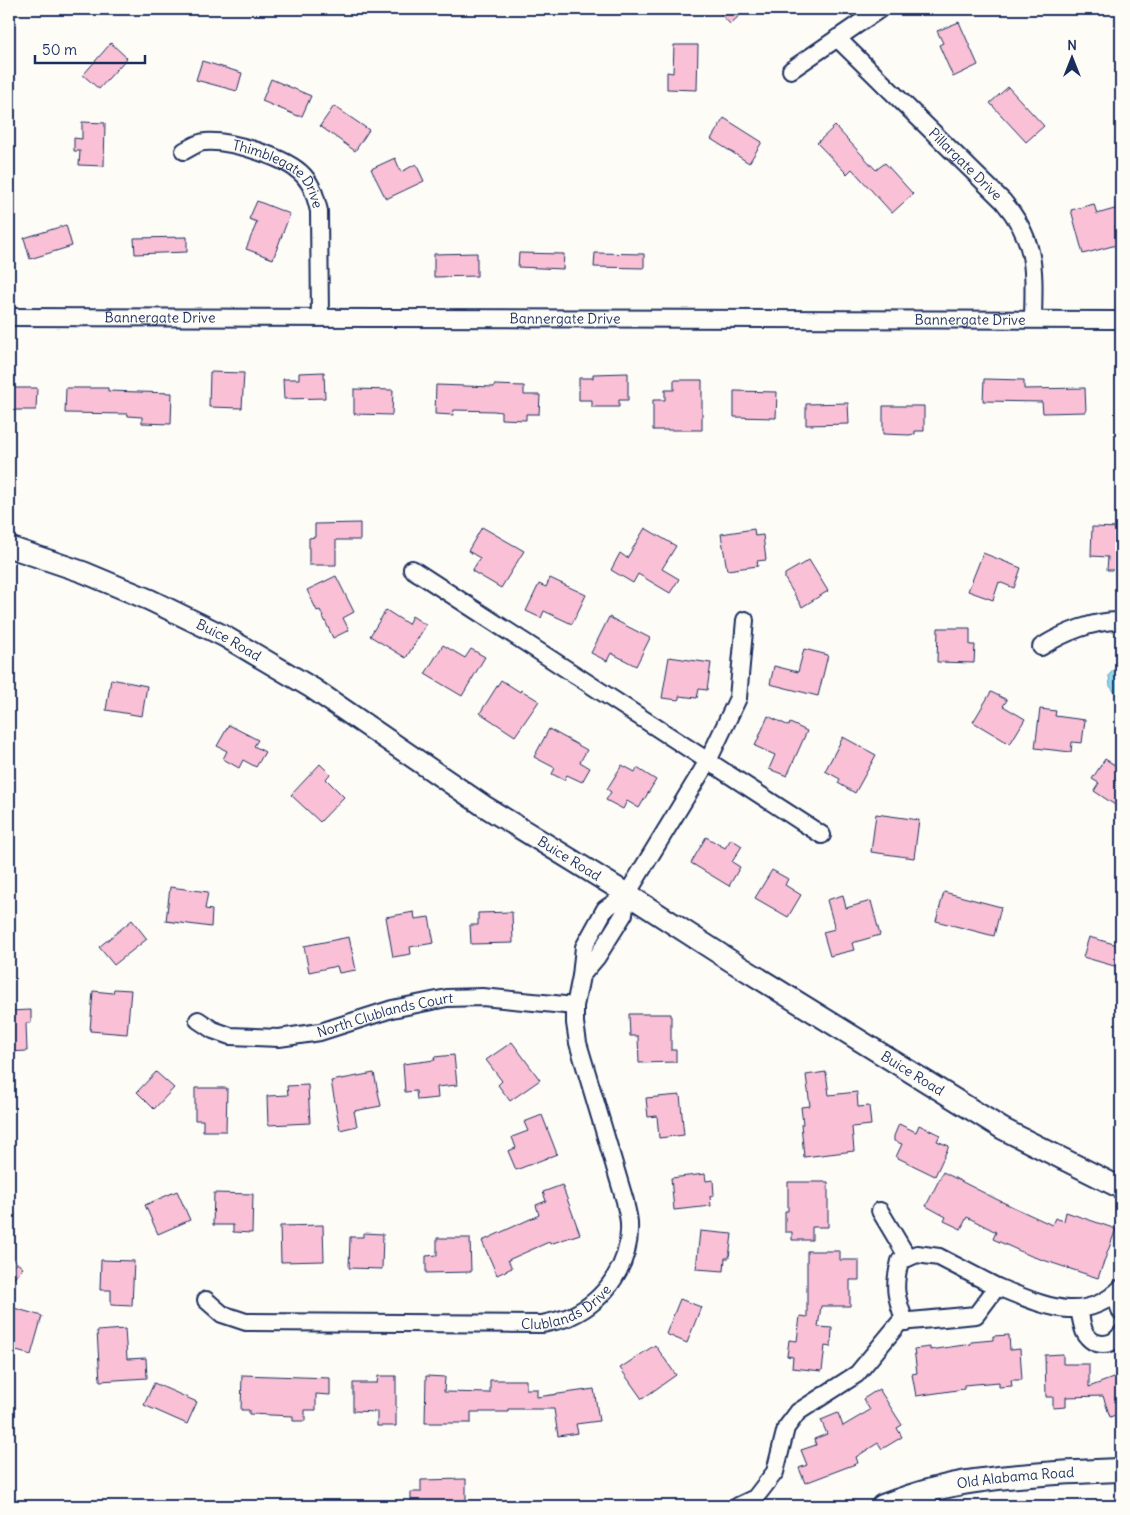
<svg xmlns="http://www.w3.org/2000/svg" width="1130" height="1515" font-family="Delius,sans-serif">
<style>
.water{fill:#8dd9ed;stroke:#5f95b4}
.building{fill:#f9c0d6;stroke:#1b2f5e}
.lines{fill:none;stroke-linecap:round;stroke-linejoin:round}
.minor-casing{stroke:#1b2f5e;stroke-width:20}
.tertiary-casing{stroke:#1b2f5e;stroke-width:24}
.secondary-casing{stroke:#1b2f5e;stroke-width:26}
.minor{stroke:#fdfcf7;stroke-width:16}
.tertiary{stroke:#fdfcf7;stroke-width:20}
.secondary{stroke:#fdfcf7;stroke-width:22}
.labels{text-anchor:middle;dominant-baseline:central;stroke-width:5;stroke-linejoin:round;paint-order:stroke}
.street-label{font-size:14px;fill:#1b2f5e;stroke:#fdfcf7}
</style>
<rect width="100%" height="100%" fill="#fdfcf7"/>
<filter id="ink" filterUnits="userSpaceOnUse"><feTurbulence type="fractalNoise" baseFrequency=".02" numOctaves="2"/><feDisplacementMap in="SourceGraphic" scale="10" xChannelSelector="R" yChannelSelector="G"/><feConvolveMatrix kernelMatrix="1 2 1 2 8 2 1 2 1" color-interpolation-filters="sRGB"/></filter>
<g filter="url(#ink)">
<path class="water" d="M1121 662V701L1110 686 1109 675Z"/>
<g class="building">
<path d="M716 9H747L730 24Z"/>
<path d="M959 22 978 65 953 77 939 45 943 43 937 31Z"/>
<path d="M111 43 127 58 99 89 83 75Z"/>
<path d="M674 45H698L697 90 667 89V72L673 73Z"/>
<path d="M202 61 242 73 237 91 196 80Z"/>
<path d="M271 79 311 96 302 116H298L262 101Z"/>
<path d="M1008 87 1044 126 1026 142 990 103Z"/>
<path d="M334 106 369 130 355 151 320 126Z"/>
<path d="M724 118 762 142 749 163 711 139Z"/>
<path d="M82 122 105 123 104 166 79 165 80 151H74V138L82 139Z"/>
<path d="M835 126 876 170 885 163 913 194 892 213 852 169 847 174 817 143Z"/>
<path d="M395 158 401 172 416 164 424 181 386 199 371 169Z"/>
<path d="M257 201 290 214 273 259 246 249 257 222 249 219Z"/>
<path d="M1094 204 1097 214 1118 208 1121 224 1115 226 1120 244 1083 254 1071 210Z"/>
<path d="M66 225 72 246 30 259 24 238Z"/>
<path d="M187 237V252L135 254 134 238Z"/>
<path d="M477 253V276L434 277V254Z"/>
<path d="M519 253 564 254 563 269 518 267Z"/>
<path d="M595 253 644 254V268L594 267Z"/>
<path d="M210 372 244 373 242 408 209 407Z"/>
<path d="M324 372 325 398 284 399 283 379H299V373Z"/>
<path d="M628 373V400H619V407H592V400H579V378H593V374Z"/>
<path d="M984 379 1024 380V389L1085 388 1086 412 1043 413 1042 402 983 401Z"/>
<path d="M674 380H702V430H653V400H665V390H674Z"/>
<path d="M436 385 494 387V385L524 386V395H540L539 414H526V420L501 419V412L494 411 454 410 453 415 435 414Z"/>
<path d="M9 388H37L36 410H9Z"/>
<path d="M66 388H108V391L172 393 171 424 142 423V417L128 416V414L65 413Z"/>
<path d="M354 389 393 390 392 415 354 414Z"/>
<path d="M734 391 777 392 776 418 734 417Z"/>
<path d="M848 403 849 424 806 425V404Z"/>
<path d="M883 406H924V431H915V434L909 435 883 434Z"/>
<path d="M360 523V540H336V565H309V538L315 537V524Z"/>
<path d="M482 527 524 551 501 588 472 571 480 558 468 551Z"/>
<path d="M1092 527 1121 528V570H1107L1108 557 1091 556Z"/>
<path d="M645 528 676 546 662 569 679 579 670 593 638 574 633 583 611 570 620 553 627 558Z"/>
<path d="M754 529 755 536 763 535 766 560 757 561 758 566 727 570 721 534Z"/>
<path d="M983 553 1021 568 1014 588 999 582 993 600 968 591Z"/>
<path d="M809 560 828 591 802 607 785 579V574Z"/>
<path d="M336 576 354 612 343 618 349 630 333 638 320 610 317 611 307 590Z"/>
<path d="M550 578 586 595 572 624 544 611 541 618 526 611 539 584 546 587Z"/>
<path d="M386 610 408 624 412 616 426 625 406 658 370 636Z"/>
<path d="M609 617 650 638 636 666 611 653 607 661 591 653Z"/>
<path d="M938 628H970V645H975L974 663 937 662Z"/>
<path d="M443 645 465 658 471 649 485 657 462 696 425 674Z"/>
<path d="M804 649 828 655 818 696 770 684 774 666 798 672Z"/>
<path d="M669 657 711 663 707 690 699 689 697 698 679 696V700L662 698Z"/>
<path d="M111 679 147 686 142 716 106 710Z"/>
<path d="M501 680 520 692 521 690 539 701 515 736 480 713Z"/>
<path d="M991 692 1007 700 1003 706 1025 719 1010 744 973 722Z"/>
<path d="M1040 709 1056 711 1055 716 1085 720 1082 743 1072 742 1071 752 1035 748Z"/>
<path d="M768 716 789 726 790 723 807 731 787 776 769 769 775 755 755 746Z"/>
<path d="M229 725 258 740 254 746 265 752 256 767 243 760 239 768 223 759 227 751 217 746Z"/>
<path d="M549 729 587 750 580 762 590 768 582 782 567 775 564 780 552 774 555 768 534 757Z"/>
<path d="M843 737 876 755 855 793 838 783 840 779 825 771Z"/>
<path d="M1105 759 1121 769V809L1094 791 1099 783 1092 779Z"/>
<path d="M320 764 330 774 326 779 344 797 320 822 291 795Z"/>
<path d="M622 765 635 772 637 768 656 780 639 808 627 801 623 809 606 800 611 792 607 789Z"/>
<path d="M876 814 919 820 914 858 871 852Z"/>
<path d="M706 837 725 848 731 839 742 846 732 862 740 867 729 886 691 863Z"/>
<path d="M772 870 788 879 785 885 801 895 788 917 755 898Z"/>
<path d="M170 887 208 892 205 909 212 910 211 927 166 921Z"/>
<path d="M944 892 1001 907 994 936 936 921Z"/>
<path d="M843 895 846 908 871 901 880 935 852 943 854 950 830 956 823 932 835 929 827 900Z"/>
<path d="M414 912 415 919 429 917 434 943 410 947 411 954 393 957 386 917Z"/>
<path d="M512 912 513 943 471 944 470 925H478V913Z"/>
<path d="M132 920 147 939 114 965 99 947Z"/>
<path d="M349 937 356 970 339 973 337 966 309 972 304 946Z"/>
<path d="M1089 937 1121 946V968L1083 957Z"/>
<path d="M114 989 131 990 127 1034 90 1031 93 991 113 993Z"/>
<path d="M31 1010V1023H26L27 1051 9 1052V1011Z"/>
<path d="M629 1014H671V1050H676V1062L639 1063 638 1036H630Z"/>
<path d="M512 1042 540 1080 510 1101 498 1085 502 1081 486 1060Z"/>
<path d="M454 1055 457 1085 437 1087 438 1098 417 1100 416 1091 405 1092 403 1064 435 1060 434 1057Z"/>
<path d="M156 1072 174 1088 154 1109 137 1092Z"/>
<path d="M826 1072 829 1095 857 1092 858 1107 869 1106 871 1125 852 1127 854 1151 804 1157 801 1124H803L801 1107 810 1106 806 1075Z"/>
<path d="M374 1073 381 1106 354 1111 357 1126 340 1130 331 1081Z"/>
<path d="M308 1085 310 1123 268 1125 267 1096 288 1095 287 1086Z"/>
<path d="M195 1088H227L226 1131H203V1120H195Z"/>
<path d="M680 1095 684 1135 659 1138 657 1116 648 1117 646 1098Z"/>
<path d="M542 1115 557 1154 516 1170 508 1151 516 1148 512 1137 528 1131 524 1122Z"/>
<path d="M899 1124 916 1132 919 1125 940 1135 937 1141 949 1146 935 1176 896 1157 902 1144 894 1141V1136Z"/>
<path d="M943 1172 996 1199 1052 1225 1055 1218 1064 1221 1066 1212 1116 1229 1098 1278 1031 1256 993 1239 996 1232 967 1217 961 1229 944 1221 946 1217 926 1206Z"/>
<path d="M705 1174 706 1181 713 1180 714 1195 710 1196 711 1206 674 1210 671 1178Z"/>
<path d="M788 1182H828V1227H812V1240H792V1232H785V1211H788Z"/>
<path d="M562 1185 580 1234 550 1244 549 1242 508 1260 512 1268 497 1275 482 1241 539 1215 536 1205 546 1201 543 1192Z"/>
<path d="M177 1191 190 1220 158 1234 145 1205Z"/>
<path d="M214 1193 253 1194 252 1233 233 1232V1225H213Z"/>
<path d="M323 1225 324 1261 281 1262 280 1226Z"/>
<path d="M700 1231 732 1234 729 1258H725L724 1271 696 1269Z"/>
<path d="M363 1233 383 1234 382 1269 349 1268 350 1237H363Z"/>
<path d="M437 1238H470L471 1272 426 1273V1256L437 1255Z"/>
<path d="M807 1251H840V1260H859V1280H850V1306H821L818 1327 832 1328 831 1347 825 1346 822 1371 792 1368 793 1357 787 1356 789 1340 797 1341 800 1316 807 1317Z"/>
<path d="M9 1256 23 1268 9 1284Z"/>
<path d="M101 1260 134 1261 132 1306 111 1305V1290H100Z"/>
<path d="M680 1299 701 1307 687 1343 666 1334Z"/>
<path d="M14 1308 42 1316 31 1355 9 1349V1329Z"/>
<path d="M125 1329 127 1359 146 1358 147 1378 100 1381 97 1331Z"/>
<path d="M1009 1335 1010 1350 1020 1349 1022 1380H1011L1012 1386 999 1387V1382L964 1385V1389L916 1396 912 1374 917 1373 914 1349 930 1347V1350L971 1344V1342L993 1340V1336Z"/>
<path d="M655 1345 676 1375 642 1399 620 1368Z"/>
<path d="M1063 1354V1364H1089V1387L1121 1375V1413L1110 1417 1103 1396 1066 1397V1407L1053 1408V1397H1046L1045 1355Z"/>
<path d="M242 1375 330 1378V1395L316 1394V1410H305V1421H293V1416L249 1414V1410H241Z"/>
<path d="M378 1376H396V1426H377V1412L353 1411V1383H377Z"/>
<path d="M426 1376 445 1377 444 1392 490 1393V1380H526V1389H537V1397L594 1389 599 1421 576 1424 578 1433 558 1436 554 1409H508V1412H471V1423H425Z"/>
<path d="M154 1383 197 1402 187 1424 144 1405Z"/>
<path d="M879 1389 902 1425 897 1428 902 1437 882 1449 878 1443 856 1457 858 1463 805 1483 799 1468 807 1465 801 1450 816 1445 814 1439 827 1434 821 1420 838 1413 843 1426 870 1410 863 1399Z"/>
<path d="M466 1479V1506H411V1492H421V1480Z"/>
</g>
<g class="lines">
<defs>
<g id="minor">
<path id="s1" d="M837 38 1003 201C1037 241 1034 270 1033 319"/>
<path d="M791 70 880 9"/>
<path id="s2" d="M184 151C190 148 198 142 205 142 230 140 287 157 304 176 313 186 316 199 319 211L320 317"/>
<path id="s3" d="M9 317 1121 320"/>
<path d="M412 569 822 835"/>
<path d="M1041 647C1063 633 1094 620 1121 621"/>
<path d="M581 976 584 947 605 909 627 894"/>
<path id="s4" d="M198 1020 213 1030 230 1036 279 1038 320 1032 392 1009 447 998 482 997 575 1006"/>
<path d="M880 1211 908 1258"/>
<path d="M1114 1294 1121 1312"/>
<path id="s5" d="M206 1300 222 1314 246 1322 542 1324C551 1322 563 1320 571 1316 606 1300 631 1263 629 1224 629 1216 626 1209 625 1201L578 1043 575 1023V1006L581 976 597 957 624 914 627 894 708 761 738 698 745 620"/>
<path d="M1079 1310C1081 1317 1082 1327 1085 1333 1093 1348 1113 1347 1121 1334"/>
<path d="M905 1322C896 1297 893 1288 900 1261L917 1254 939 1257 997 1287"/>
<path d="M738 1506 755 1498 775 1472 786 1428 798 1412 857 1374 900 1322 976 1315 997 1287C1040 1303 1082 1327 1121 1288"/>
</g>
<g id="tertiary">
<path id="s6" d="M9 547 83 572 150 600 224 636 312 688 484 806 627 894 731 961 1003 1129 1121 1188"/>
</g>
<g id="secondary">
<path id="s7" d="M883 1506C912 1495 944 1485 975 1481 1023 1474 1073 1472 1121 1470"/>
</g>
</defs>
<use href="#minor" class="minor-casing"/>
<use href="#tertiary" class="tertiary-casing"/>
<use href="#secondary" class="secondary-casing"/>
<use href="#minor" class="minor"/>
<use href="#tertiary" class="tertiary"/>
<use href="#secondary" class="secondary"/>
</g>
</g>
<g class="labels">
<g class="street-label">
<text stroke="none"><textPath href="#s1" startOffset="180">Pillargate Drive</textPath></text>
<text stroke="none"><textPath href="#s2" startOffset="108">Thimblegate Drive</textPath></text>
<text stroke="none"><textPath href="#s3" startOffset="151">Bannergate Drive</textPath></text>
<text stroke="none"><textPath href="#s3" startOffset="556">Bannergate Drive</textPath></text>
<text stroke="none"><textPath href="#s3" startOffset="961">Bannergate Drive</textPath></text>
<text stroke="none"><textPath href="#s6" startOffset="239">Buice Road</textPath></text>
<text stroke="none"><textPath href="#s6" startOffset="644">Buice Road</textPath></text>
<text stroke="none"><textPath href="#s4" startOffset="194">North Clublands Court</textPath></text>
<text stroke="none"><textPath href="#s6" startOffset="1049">Buice Road</textPath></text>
<text stroke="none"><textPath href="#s5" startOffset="371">Clublands Drive</textPath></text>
<text stroke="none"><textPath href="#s7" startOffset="136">Old Alabama Road</textPath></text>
</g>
</g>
<rect width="1130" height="1515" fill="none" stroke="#fdfcf7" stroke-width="30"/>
<rect x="15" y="15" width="1100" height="1485" fill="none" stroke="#1b2f5e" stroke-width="2" filter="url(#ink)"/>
<g transform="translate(1072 58)" stroke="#fdfcf7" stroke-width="4" paint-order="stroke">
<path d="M0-4L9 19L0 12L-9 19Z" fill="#1b2f5e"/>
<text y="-8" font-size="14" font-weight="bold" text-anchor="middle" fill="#1b2f5e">N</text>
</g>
<path d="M35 55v8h110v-8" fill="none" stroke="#1b2f5e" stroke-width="2.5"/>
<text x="42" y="55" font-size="15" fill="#1b2f5e" stroke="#fdfcf7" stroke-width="4" paint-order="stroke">50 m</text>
</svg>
